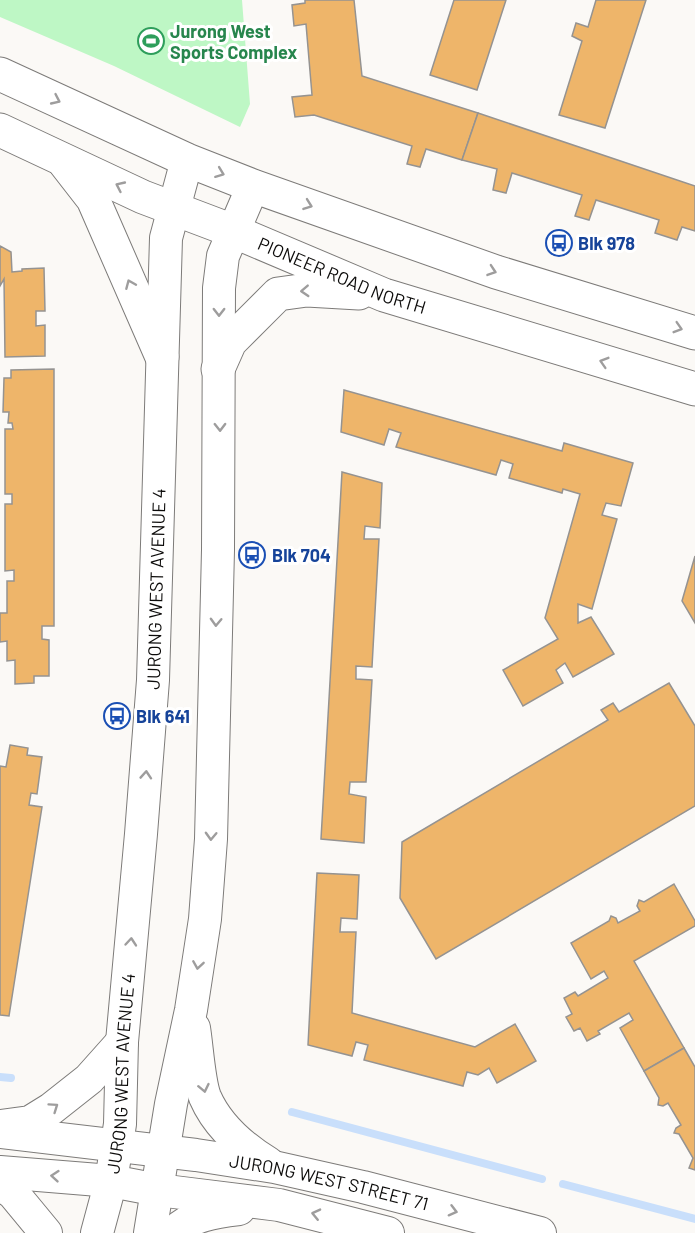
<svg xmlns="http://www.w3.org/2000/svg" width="695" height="1233" font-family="Barlow,sans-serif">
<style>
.green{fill:#bef7c5}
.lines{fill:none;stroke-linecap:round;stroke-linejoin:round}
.stream{stroke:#c9dffb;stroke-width:8}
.building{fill:#eeb56a;stroke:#959391;stroke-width:1.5}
.secondary-casing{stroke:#7d7b79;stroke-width:34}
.primary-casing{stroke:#7d7b79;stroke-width:35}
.secondary{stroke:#fff;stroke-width:32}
.primary{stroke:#fff;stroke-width:33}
.oneway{stroke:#9e9d9d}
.labels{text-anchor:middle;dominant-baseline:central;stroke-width:6;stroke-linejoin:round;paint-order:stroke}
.leisure-label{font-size:18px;font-weight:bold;fill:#27864d;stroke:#fff;text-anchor:start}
.transit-label{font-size:18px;font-weight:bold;fill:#164399;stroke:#fff;text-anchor:start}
.street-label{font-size:18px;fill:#0c0b0a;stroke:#fff}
</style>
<rect width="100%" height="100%" fill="#fbf9f6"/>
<path class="green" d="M0 0H242L250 104 240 127 114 66 0 17Z"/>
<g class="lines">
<g class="stream">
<path d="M0 1077 11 1078"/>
<path d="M292 1112 542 1179"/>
<path d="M563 1184 695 1219"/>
</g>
</g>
<g class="building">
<path d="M305 0H354L362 76 478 113 462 160 426 149 420 167 407 164 412 146 314 115 295 117 292 97 312 95 306 24 294 26 292 5 305 3Z"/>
<path d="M454 0H506L477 90 430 75Z"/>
<path d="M596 0H646L605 128 559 115 582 41 572 36 576 23 588 27Z"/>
<path d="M478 113 695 186V231L682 227 677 240 655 233 659 220 596 200 589 220 575 216 582 195 512 173 506 193 493 190 497 169 462 160Z"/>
<path d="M0 246 11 252 12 272 22 271V269L44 268 45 311H36V326L45 325V356L5 357 4 279 0 286Z"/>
<path d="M54 369V626H42V639L49 640V676H34V683L15 684V660L7 661V641L0 642V613H7V581H14V570L5 571V504H12V494H5V429H13L12 423H8L9 412H3L4 378H11V370Z"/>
<path d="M344 390 562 451 564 443 633 463 621 506 606 503 602 515 617 519 592 609 578 604V623L591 617 614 654 573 677 565 663 556 670 563 683 523 706 503 670 558 639 545 618 580 494 563 489 562 493 509 478 513 464 501 460 496 475 396 447 401 433 389 429 384 445 341 432Z"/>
<path d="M342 472 382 483 380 528 365 526 364 539H379L372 667 356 666V679L372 680 366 782H350L349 794 366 797 364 843 321 839Z"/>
<path d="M695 556V623L682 601Z"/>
<path d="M669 683 695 726V806L436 959 400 898 402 842 608 720 601 710 613 703 619 712Z"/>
<path d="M10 745 28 748 27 755 42 757 37 794 31 793 29 805 42 807 9 1016 0 1015V766L6 767Z"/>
<path d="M317 873 359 875 357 919 341 918 340 932H356L352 1013 475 1047 515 1024 536 1061 497 1083 489 1068 478 1075 467 1072 463 1086 364 1060 368 1045 356 1042 352 1056 308 1045Z"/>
<path d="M674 884 695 921V926L634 961 684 1048 644 1071 620 1028 633 1020 629 1013 598 1031 600 1034 587 1041 580 1028 574 1031 566 1017 572 1014 564 998 575 992 578 996 608 978 604 971 591 979 571 943 609 921 611 916 616 918 618 923 640 911 637 906 639 900 644 902Z"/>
<path d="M684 1048 695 1067V1170L689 1168 693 1158 679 1134 674 1133 676 1128 681 1125 668 1103 663 1106 658 1105 659 1098 644 1071Z"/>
</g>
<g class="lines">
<defs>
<g id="secondary">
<path d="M194 1028C197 1046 199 1082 205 1097 218 1127 242 1147 268 1163"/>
<path d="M2 1126 30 1122 51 1109 89 1079 122 1042"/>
<path id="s1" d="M0 1132 196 1155 274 1167 363 1187 540 1233"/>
<path d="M0 1172 111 1181 158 1190 279 1205 388 1233"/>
<path d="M0 1184 13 1193 46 1233"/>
<path id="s2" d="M97 1233 111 1181 120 1124 122 1042 141 834 153 680 166 238 187 160"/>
<path d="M150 1233 171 1104 191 1010 205 919 211 839 218 550 219 288 223 256 253 186"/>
<path d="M173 1233C192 1215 214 1212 239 1209"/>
</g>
<g id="primary">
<path d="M0 74 187 160 253 186 496 272 695 333"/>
<path id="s3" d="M0 130 143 197 233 231 384 295 695 389"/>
<path d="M65 163 93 199 162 357"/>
<path d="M218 369 230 342 278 294 307 290 359 293"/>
</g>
</defs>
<use href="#secondary" class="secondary-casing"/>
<use href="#primary" class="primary-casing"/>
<use href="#secondary" class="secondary"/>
<use href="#primary" class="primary"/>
</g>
<defs><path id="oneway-chevron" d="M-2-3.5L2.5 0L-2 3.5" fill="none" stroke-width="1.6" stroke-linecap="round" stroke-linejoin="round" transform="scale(1.5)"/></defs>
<g class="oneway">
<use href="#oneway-chevron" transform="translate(56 100) rotate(25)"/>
<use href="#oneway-chevron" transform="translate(220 173) rotate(21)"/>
<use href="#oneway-chevron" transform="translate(120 186) rotate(-155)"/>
<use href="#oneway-chevron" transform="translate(308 205) rotate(20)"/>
<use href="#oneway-chevron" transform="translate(492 271) rotate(19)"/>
<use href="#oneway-chevron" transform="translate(130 284) rotate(-113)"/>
<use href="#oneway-chevron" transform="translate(305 291) rotate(177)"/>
<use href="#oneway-chevron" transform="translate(219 312) rotate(90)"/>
<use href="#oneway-chevron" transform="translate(678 328) rotate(17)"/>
<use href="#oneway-chevron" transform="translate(604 362) rotate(-163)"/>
<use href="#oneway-chevron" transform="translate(220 427) rotate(89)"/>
<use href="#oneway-chevron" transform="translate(216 622) rotate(92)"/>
<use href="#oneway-chevron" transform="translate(146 775) rotate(-86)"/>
<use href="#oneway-chevron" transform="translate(211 836) rotate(92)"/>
<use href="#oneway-chevron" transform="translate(131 942) rotate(-85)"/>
<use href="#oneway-chevron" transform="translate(198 965) rotate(99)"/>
<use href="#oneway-chevron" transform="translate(204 1088) rotate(78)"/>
<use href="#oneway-chevron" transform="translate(54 1107) rotate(-35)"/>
<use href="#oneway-chevron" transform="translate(55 1176) rotate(-175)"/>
<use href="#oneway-chevron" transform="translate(453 1211) rotate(15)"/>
<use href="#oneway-chevron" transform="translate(316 1214) rotate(-167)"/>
</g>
<defs>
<symbol id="stadium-ring" viewBox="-11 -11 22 22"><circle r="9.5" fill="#fff" stroke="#2e9e5b" stroke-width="1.5"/><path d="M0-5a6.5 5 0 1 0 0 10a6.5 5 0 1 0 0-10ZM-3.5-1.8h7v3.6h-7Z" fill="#2e9e5b"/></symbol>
<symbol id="bus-ring" viewBox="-11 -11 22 22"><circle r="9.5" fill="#fff" stroke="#1a4fb4" stroke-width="1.5"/><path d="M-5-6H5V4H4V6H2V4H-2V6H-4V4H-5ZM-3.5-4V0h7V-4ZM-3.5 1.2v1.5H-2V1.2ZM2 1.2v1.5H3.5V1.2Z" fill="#1a4fb4"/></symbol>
</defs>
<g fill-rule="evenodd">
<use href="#stadium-ring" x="136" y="26" width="30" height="30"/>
<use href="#bus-ring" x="544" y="228" width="30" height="30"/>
<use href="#bus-ring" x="237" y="540" width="30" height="30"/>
<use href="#bus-ring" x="102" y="701" width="30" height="30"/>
</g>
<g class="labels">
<g class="leisure-label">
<text x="170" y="31">Jurong West<tspan x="170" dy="21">Sports Complex</tspan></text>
</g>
<g class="transit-label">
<text x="578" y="243">Blk 978</text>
<text x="272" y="555">Blk 704</text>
<text x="136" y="716">Blk 641</text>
</g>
<g class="street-label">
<text stroke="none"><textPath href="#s3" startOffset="372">PIONEER ROAD NORTH</textPath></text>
<text stroke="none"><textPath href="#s2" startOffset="648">JURONG WEST AVENUE 4</textPath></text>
<text stroke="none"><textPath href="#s2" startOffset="162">JURONG WEST AVENUE 4</textPath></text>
<text stroke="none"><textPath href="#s1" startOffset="333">JURONG WEST STREET 71</textPath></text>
</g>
</g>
</svg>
